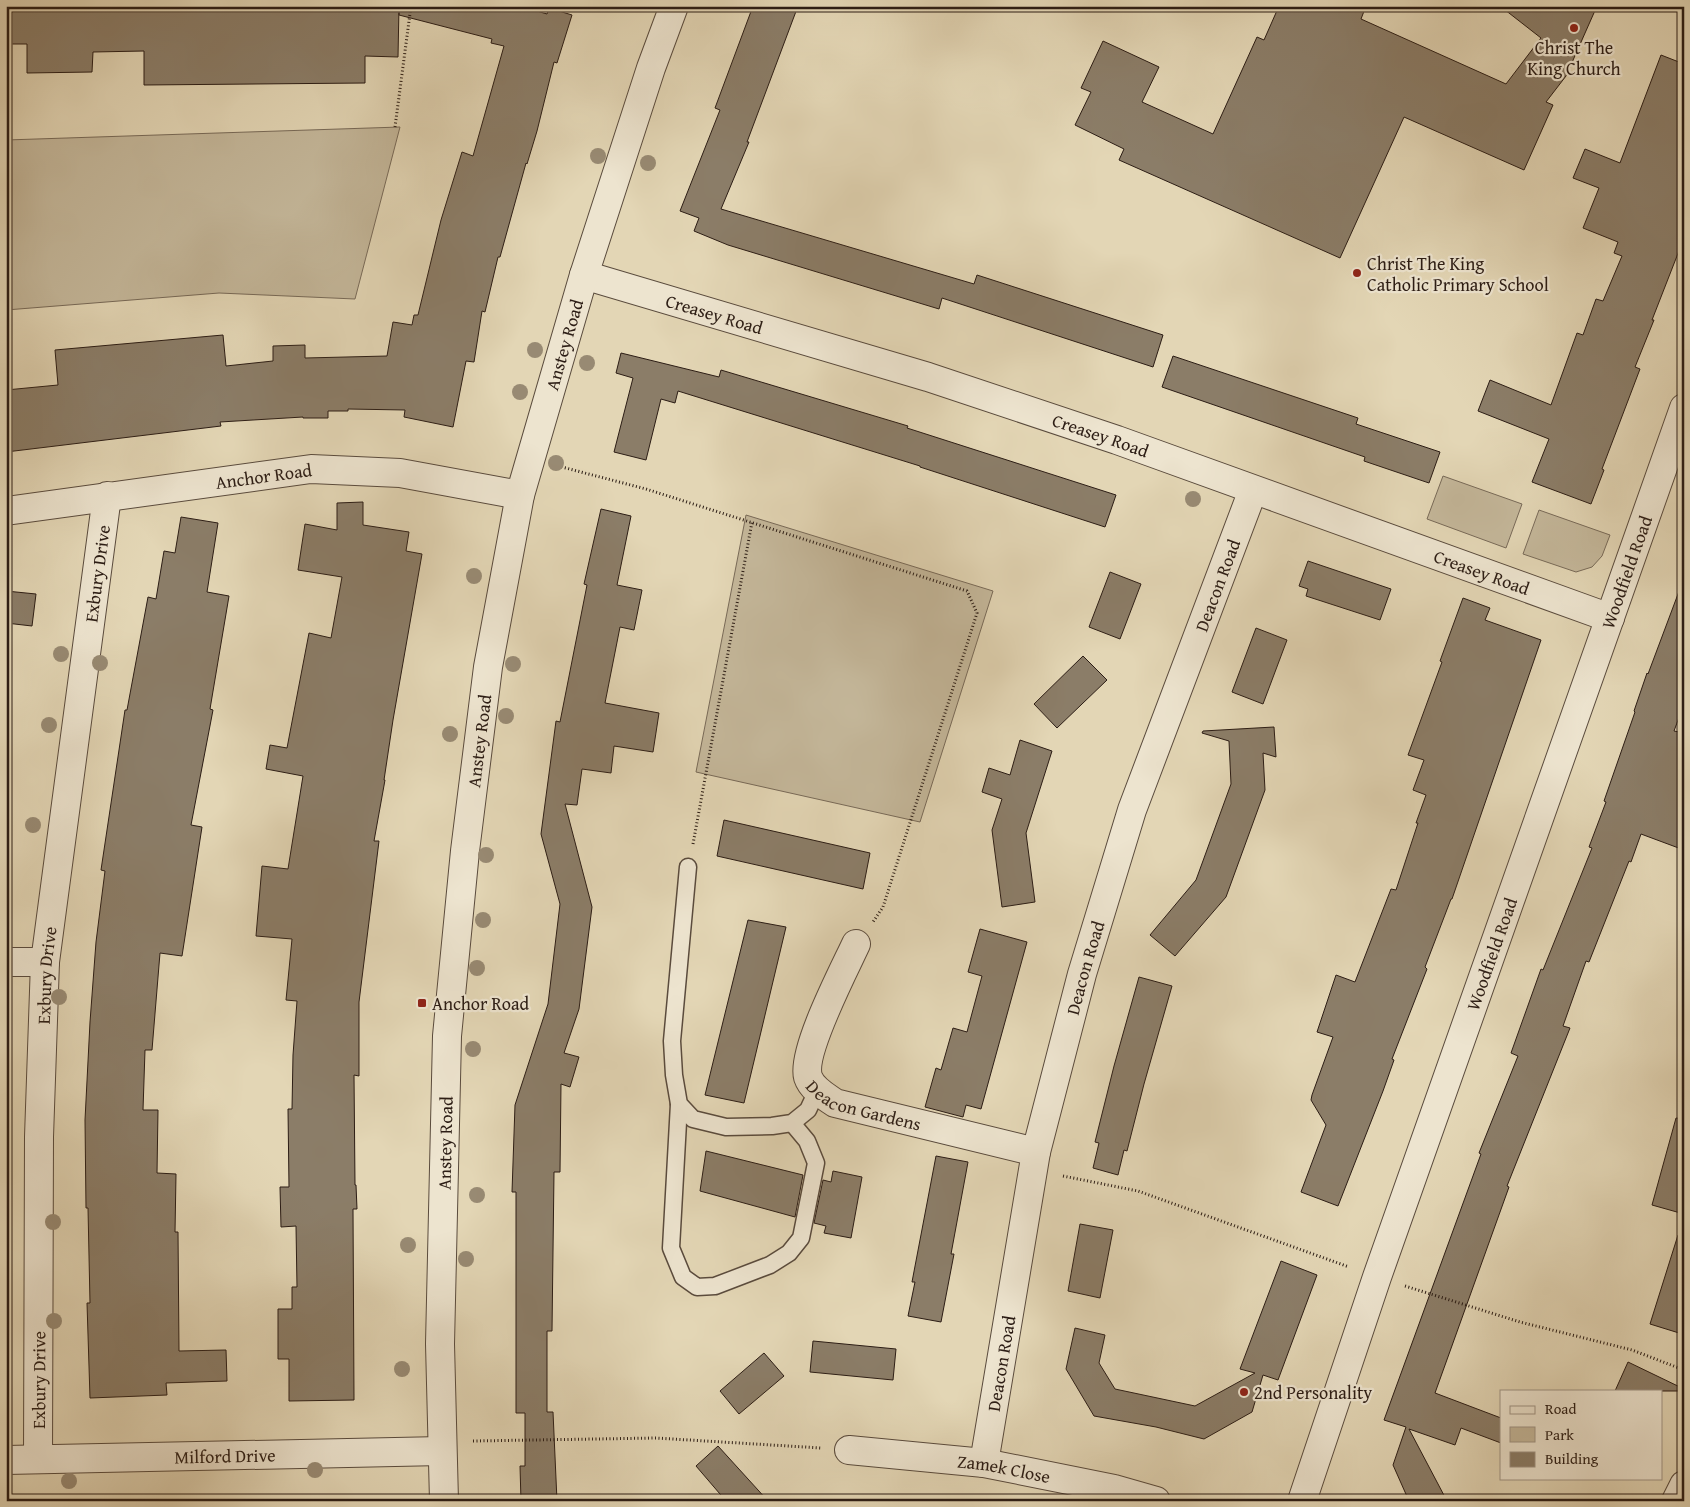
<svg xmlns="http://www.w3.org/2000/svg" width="1690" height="1507" font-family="'Gentium Book Plus',serif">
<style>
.green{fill:#c4b79a;stroke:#786a58}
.building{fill:#8b7d68;stroke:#2c1d15}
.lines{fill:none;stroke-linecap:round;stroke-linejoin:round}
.lane-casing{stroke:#5a4b3d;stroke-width:19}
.street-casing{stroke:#5a4b3d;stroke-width:30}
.path{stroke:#2c1d15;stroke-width:3;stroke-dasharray:1 2.5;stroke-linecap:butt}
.lane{stroke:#ede4cf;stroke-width:16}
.street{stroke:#ede4cf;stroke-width:28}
.tree{fill:#988a73}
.poi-dot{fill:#8f2418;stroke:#ede4cf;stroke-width:2}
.labels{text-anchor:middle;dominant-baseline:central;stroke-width:4.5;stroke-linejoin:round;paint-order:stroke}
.poi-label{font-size:18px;fill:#2c1d15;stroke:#ede4cf;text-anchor:start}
.street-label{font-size:18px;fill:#2c1d15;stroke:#ede4cf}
</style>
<rect width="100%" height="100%" fill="#e3d6b5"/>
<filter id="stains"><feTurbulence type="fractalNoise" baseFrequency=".004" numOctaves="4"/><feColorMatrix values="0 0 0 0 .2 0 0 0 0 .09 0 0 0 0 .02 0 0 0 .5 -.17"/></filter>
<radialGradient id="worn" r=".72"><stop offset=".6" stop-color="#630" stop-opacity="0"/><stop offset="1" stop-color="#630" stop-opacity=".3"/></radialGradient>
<g class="green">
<path d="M400 127 355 299 219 293 6 310V140Z"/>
<path d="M1443 476 1522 504 1506 548 1427 519Z"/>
<path d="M1539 510 1610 535 1602 556 1592 567 1576 572 1523 554Z"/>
<path d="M746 515 993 591 920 822 696 772Z"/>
</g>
<g class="building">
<path d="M6 6H399L398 57 365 56V83L144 85V51L93 52 92 72 27 73V44H6Z"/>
<path d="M400 6H520L547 14 549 8 572 15 557 63 554 62 537 131 527 164 526 163 500 257H498L485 312 482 311 474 362 466 361 453 427 404 417 405 410 348 409V411H328V418H303V417L220 422 221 426 6 452V390L58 385 55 350 223 335 226 366 273 361V346L305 345V358L387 356 393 322 412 325 414 315H418L441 220 462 152 473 156 504 46 491 43 492 39 399 15Z"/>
<path d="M753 6H798L747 142H749L721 209 974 284 977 275 1163 335 1153 367 942 298 939 309 728 245 694 231 699 218 680 211 720 110 715 108Z"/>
<path d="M1279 6H1366L1361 19 1506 84 1541 38 1500 6H1597L1566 76 1546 102 1553 105 1524 170 1404 117 1340 258 1119 160 1124 149 1075 125 1091 92 1081 88 1103 41 1159 67 1142 102 1213 134 1257 37 1264 40Z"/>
<path d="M1661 55 1684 64V238L1652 320H1654L1635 367 1640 369 1602 469 1604 470 1591 504 1532 482 1549 439 1478 411 1490 380 1551 405 1577 333 1583 335 1596 299 1603 301 1622 256 1614 253 1618 242 1583 228 1599 188 1573 178 1585 149 1620 163Z"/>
<path d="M621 353 719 377 721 370 908 426 907 428 1116 495 1105 527 920 467V466L678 391 675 403 661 399 646 460 614 452 633 378 616 373Z"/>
<path d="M1173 356 1358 418 1356 424 1440 452 1429 483 1364 461 1365 457 1162 387Z"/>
<path d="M363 502V525L409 532 406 551 422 554 393 720 384 780H385L374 841H379L359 1002V1076L354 1075 355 1185H356L357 1209H353L354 1400 289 1401V1359H278V1309H292V1287H297L296 1226 281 1227 280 1187H289L288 1109H292L293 1055 297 1001 286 1000 292 939 256 936 262 866 288 869 303 776 266 769 270 745 287 748 309 633 331 638 342 577 298 570 305 524 337 530V503Z"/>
<path d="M601 509 631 516 617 585 642 590 634 630 620 627 605 703 659 713 653 752 614 746 611 773 582 769 577 805 565 804 592 907 579 1009 564 1053 579 1057 570 1087 561 1084 560 1172H554L552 1331H547V1412H553L557 1501H521L520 1466H525V1413H516V1192H512L515 1105 548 1004 560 904 541 834 556 721 560 722 587 585 584 584Z"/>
<path d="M181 517 218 523 207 592 229 596 210 709 213 710 191 825 202 827 182 956 160 953 152 1050H145L143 1110H158L157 1173 176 1174 175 1232H178L179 1351 226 1350 227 1381 166 1383 167 1395 90 1398 87 1303H90L88 1208H86L85 1120 90 1022 96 942 105 871 101 870 125 710H127L148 597 156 599 164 551 175 553Z"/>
<path d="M1308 561 1391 589 1380 620 1306 596 1308 589 1299 586Z"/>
<path d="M1110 572 1141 584 1120 639 1089 627Z"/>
<path d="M1681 586 1684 587V704L1674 731 1684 733V850L1641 834 1631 862 1629 861 1589 962 1586 961 1563 1026 1570 1028 1507 1186 1509 1187 1435 1393 1501 1418V1443L1461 1428 1455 1445 1409 1429 1447 1501H1409L1393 1465 1406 1427 1384 1420 1481 1154 1479 1153 1518 1056 1511 1053 1541 969 1543 970 1592 848 1589 847 1606 802 1604 801 1635 712 1634 711 1647 673 1648 674Z"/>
<path d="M6 591 36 594 32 626 6 623Z"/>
<path d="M1463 598 1490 608 1485 620 1541 640 1452 899H1451L1425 967 1427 969 1392 1059 1394 1060 1383 1091 1338 1206 1301 1192 1326 1125 1311 1100 1312 1095 1333 1037 1317 1032 1336 975 1355 982 1391 889 1396 890 1418 823H1416L1426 795 1413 790 1424 760 1408 755 1442 662 1440 661Z"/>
<path d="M1256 628 1287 640 1263 704 1232 692Z"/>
<path d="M1083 656 1107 680 1057 728 1034 704Z"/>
<path d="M1274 727 1276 757 1263 753 1265 790 1226 897 1175 956 1150 935 1196 880 1231 784 1229 741 1202 733 1203 731Z"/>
<path d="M1020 740 1052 751 1026 833 1035 902 1002 907 992 830 1002 799 982 792 989 768 1010 775Z"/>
<path d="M724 820 870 853 863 889 717 856Z"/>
<path d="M748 920 786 927 744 1103 705 1095Z"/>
<path d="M980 929 1027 942 981 1109 966 1105 963 1117 925 1107 936 1068 941 1070 953 1028 967 1032 982 976 968 972Z"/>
<path d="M1139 977 1172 986 1144 1084 1127 1151 1124 1150 1118 1175 1093 1168 1099 1143 1095 1142 1114 1066Z"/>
<path d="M1676 1118 1684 1119V1214L1652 1205Z"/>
<path d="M706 1151 803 1175 795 1217 700 1191Z"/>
<path d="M936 1156 968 1162 951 1254H954L941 1322 908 1316 915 1282H912Z"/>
<path d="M833 1171 862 1177 851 1238 824 1233 826 1226 814 1223 823 1180 831 1182Z"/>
<path d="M1080 1224 1113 1230 1100 1298 1068 1291Z"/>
<path d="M1678 1235 1684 1236V1319L1679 1333 1650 1324Z"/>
<path d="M1281 1261 1317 1275 1278 1380 1263 1375 1252 1412 1204 1439 1156 1427 1094 1416 1066 1369 1075 1328 1105 1335 1099 1363 1115 1389 1195 1406 1255 1373 1240 1369Z"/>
<path d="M813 1341 896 1349 893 1380 810 1372Z"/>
<path d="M764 1353 784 1376 739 1414 720 1391Z"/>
<path d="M1628 1362 1684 1389V1391H1615Z"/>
<path d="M718 1446 768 1501H726L696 1466Z"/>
</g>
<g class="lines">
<defs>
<g id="lane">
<path d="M688 867 672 1041 674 1075 679 1104 693 1119 726 1127 772 1126 792 1123 808 1110 817 1091"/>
<path d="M679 1104 671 1248 683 1277 697 1287 715 1286 770 1265 789 1253 801 1238 816 1163 807 1141 792 1123"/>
</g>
<g id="street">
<path id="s1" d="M584 275 928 377 1117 440 1610 618"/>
<path id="s2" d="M6 511 311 469 400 473 520 495"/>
<path id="s3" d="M856 944C844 970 801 1052 808 1077 812 1089 825 1096 835 1103L1036 1152"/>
<path d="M6 962H45"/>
<path id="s4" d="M849 1450 984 1463 1114 1489 1156 1501"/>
<path id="s5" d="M38 1459 39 1137 45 962 107 496"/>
<path id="s6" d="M6 1460 442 1451"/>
<path id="s7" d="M984 1463 1036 1152 1082 974 1132 810 1253 490"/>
<path id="s8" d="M444 1501 440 1344 447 1036 465 851 488 667 520 495 584 275 651 68 674 6"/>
<path id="s9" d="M1302 1501 1377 1277 1684 408"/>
<path d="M1676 1501 1684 1485"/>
</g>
</defs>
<use href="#lane" class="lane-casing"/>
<use href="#street" class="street-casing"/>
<g class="path">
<path d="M395 127 411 6"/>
<path d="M558 466 646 489 967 591 977 613 883 907 873 922"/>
<path d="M693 844 752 522"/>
<path d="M1063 1176 1138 1191 1349 1267"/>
<path d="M1405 1286 1520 1322 1632 1350 1684 1370"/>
<path d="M473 1441 656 1438 821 1448"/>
</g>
<use href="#lane" class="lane"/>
<use href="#street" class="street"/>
</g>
<g class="tree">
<circle cx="598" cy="156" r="8"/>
<circle cx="648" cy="163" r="8"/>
<circle cx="535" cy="350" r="8"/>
<circle cx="587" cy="363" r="8"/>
<circle cx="520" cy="392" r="8"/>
<circle cx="556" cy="463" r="8"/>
<circle cx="1193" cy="499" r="8"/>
<circle cx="474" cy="576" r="8"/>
<circle cx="61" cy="654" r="8"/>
<circle cx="100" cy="663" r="8"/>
<circle cx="513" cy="664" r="8"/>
<circle cx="506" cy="716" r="8"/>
<circle cx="49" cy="725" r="8"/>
<circle cx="450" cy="734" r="8"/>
<circle cx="33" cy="825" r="8"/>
<circle cx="486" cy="855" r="8"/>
<circle cx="483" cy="920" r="8"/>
<circle cx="477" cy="968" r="8"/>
<circle cx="59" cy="997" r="8"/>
<circle cx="473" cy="1049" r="8"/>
<circle cx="477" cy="1195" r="8"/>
<circle cx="53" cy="1222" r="8"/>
<circle cx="408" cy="1245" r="8"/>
<circle cx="466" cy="1259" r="8"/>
<circle cx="54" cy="1321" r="8"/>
<circle cx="402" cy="1369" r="8"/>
<circle cx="315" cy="1470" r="8"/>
<circle cx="69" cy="1481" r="8"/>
</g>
<g class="poi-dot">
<circle cx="1574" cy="28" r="5"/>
<circle cx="1357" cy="273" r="5"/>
<rect x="417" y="998" width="10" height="10" rx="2.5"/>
<circle cx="1244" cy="1392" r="5"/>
</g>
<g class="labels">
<g class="poi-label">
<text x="1574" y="47" text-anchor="middle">Christ The<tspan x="1574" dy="21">King Church</tspan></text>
<text x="1367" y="263">Christ The King<tspan x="1367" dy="21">Catholic Primary School</tspan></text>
<text x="432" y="1003">Anchor Road</text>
<text x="1254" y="1392">2nd Personality</text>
</g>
<g class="street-label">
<text stroke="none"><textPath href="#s1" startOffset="136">Creasey Road</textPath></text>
<text stroke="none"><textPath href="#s8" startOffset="1168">Anstey Road</textPath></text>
<text stroke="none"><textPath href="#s1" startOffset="541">Creasey Road</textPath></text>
<text stroke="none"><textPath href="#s2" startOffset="260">Anchor Road</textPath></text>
<text stroke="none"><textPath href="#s1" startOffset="946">Creasey Road</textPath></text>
<text stroke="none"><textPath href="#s9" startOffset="984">Woodfield Road</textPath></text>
<text stroke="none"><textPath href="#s5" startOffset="889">Exbury Drive</textPath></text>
<text stroke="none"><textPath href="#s7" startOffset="911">Deacon Road</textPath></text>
<text stroke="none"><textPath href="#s8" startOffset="762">Anstey Road</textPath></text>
<text stroke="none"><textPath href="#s9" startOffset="579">Woodfield Road</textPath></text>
<text stroke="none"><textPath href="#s7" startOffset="506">Deacon Road</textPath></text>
<text stroke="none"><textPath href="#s5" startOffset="484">Exbury Drive</textPath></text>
<text stroke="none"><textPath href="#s3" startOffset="209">Deacon Gardens</textPath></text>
<text stroke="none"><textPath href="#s8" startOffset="358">Anstey Road</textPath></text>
<text stroke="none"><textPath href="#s7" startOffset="101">Deacon Road</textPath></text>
<text stroke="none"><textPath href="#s5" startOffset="79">Exbury Drive</textPath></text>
<text stroke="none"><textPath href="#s6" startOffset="219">Milford Drive</textPath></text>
<text stroke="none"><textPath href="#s4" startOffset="156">Zamek Close</textPath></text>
</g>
</g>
<rect width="1690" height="1507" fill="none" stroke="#e3d6b5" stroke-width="25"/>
<rect x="8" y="8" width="1675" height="1492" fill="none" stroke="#2c1d15" stroke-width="2.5"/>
<rect x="12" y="12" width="1665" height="1482" fill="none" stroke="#2c1d15"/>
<rect x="1500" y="1390" width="162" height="90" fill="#ede4cf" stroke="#a09485"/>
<rect x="1510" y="1406" width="25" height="8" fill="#ede4cf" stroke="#a09485"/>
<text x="1545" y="1414" font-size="15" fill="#2c1d15">Road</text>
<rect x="1510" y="1427" width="25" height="15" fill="#c4b79a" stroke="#a09485"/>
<text x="1545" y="1440" font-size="15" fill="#2c1d15">Park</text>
<rect x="1510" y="1452" width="25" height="15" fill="#8b7d68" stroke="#a09485"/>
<text x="1545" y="1464" font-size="15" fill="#2c1d15">Building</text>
<rect width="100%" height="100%" filter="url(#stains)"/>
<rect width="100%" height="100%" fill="url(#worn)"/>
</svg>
